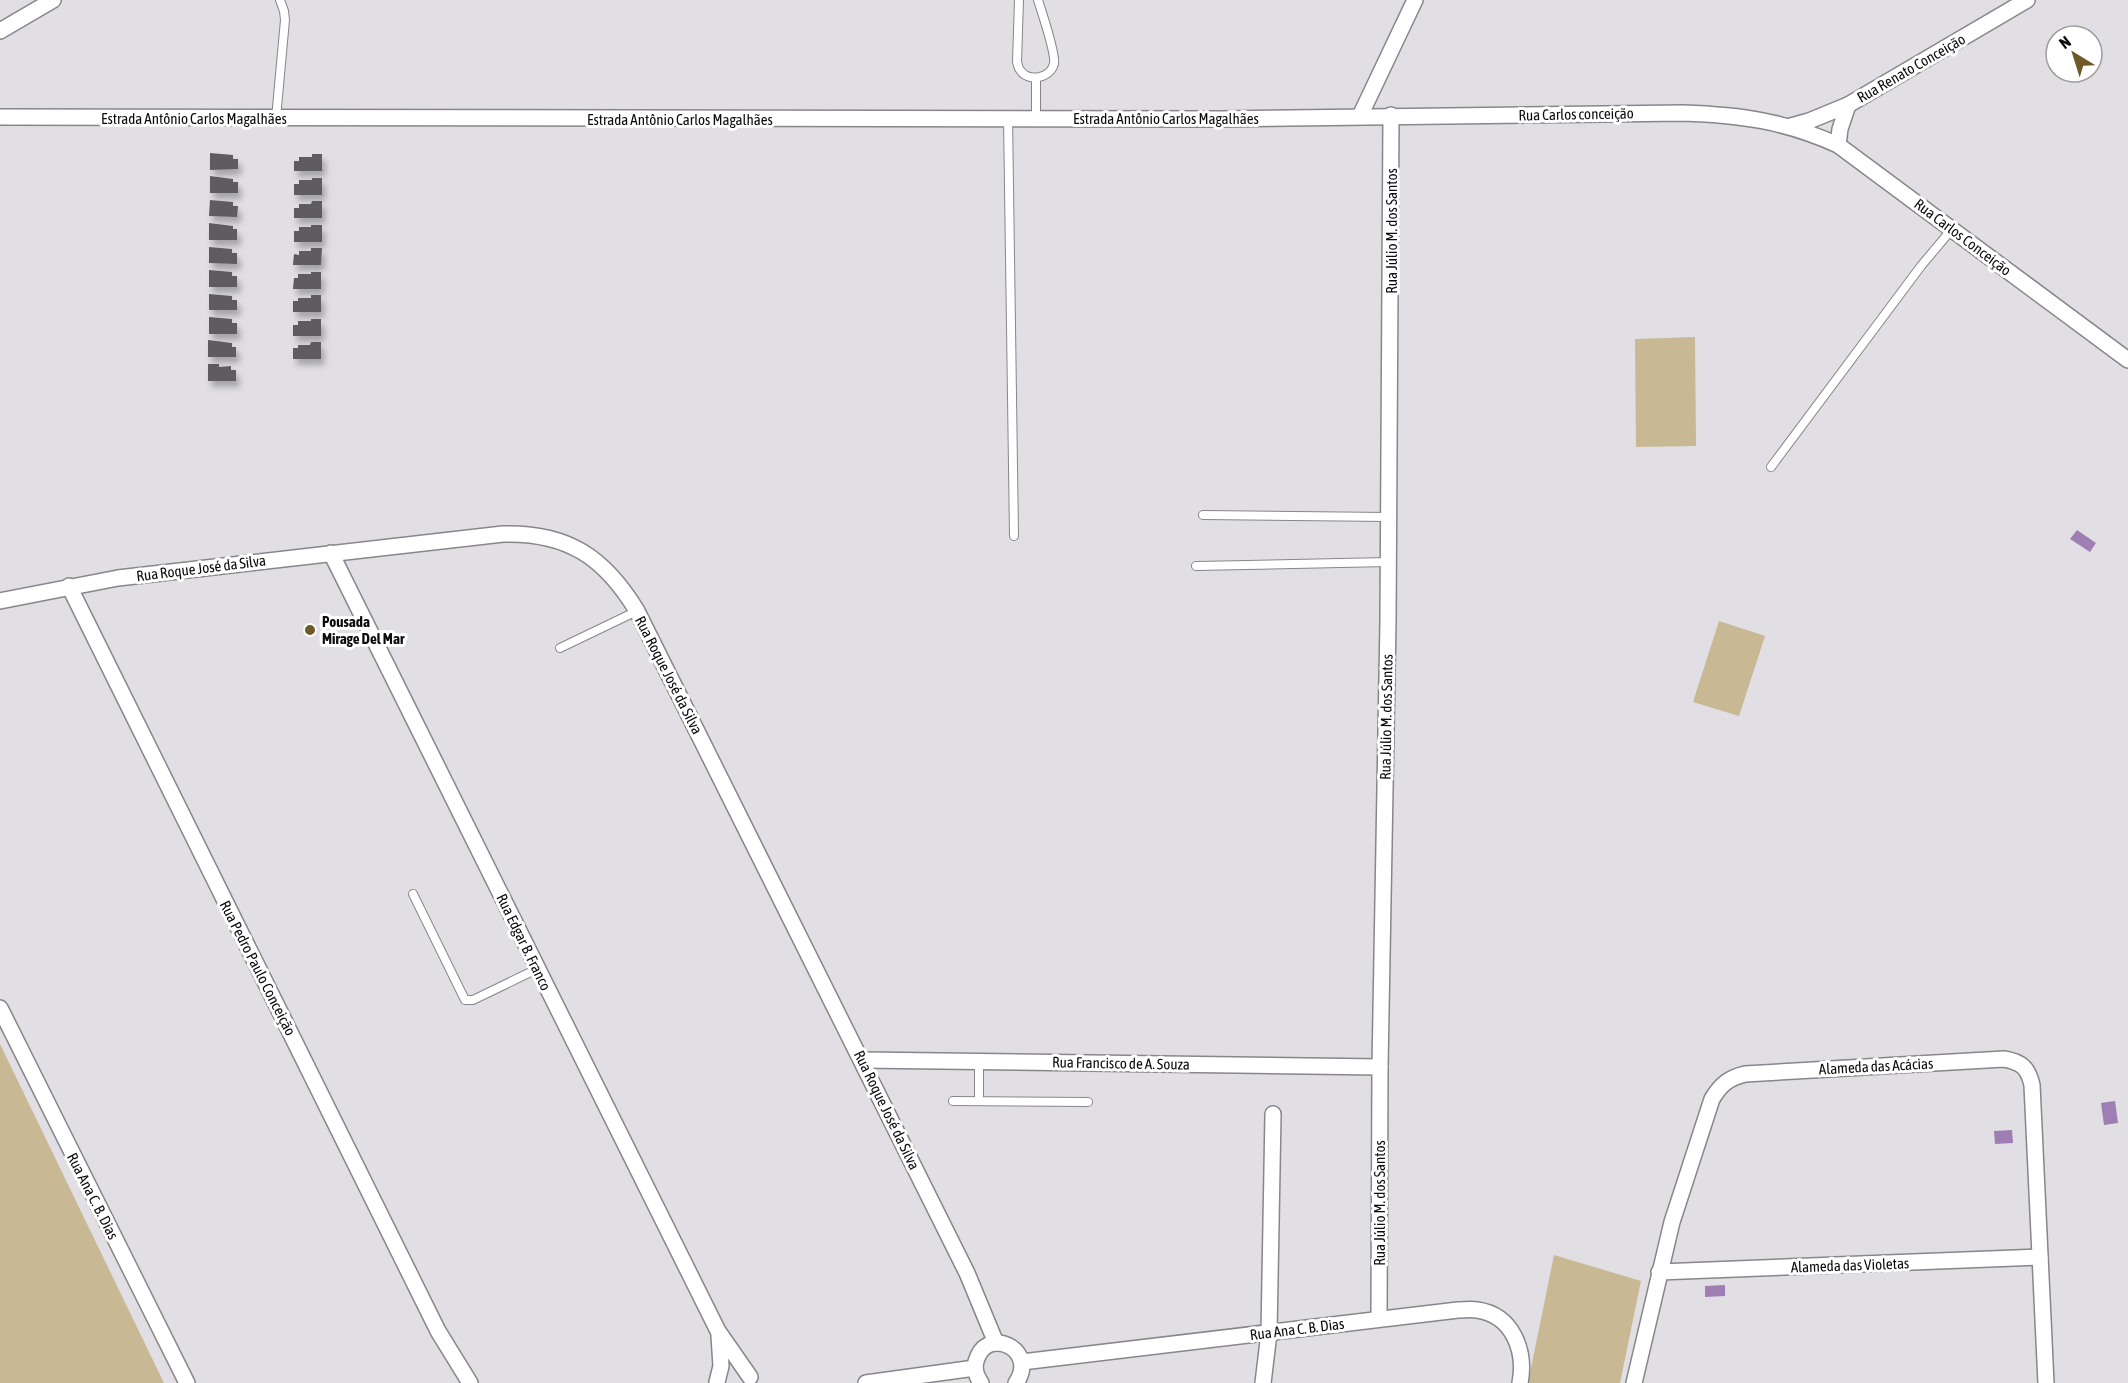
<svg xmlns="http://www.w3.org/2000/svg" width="2128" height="1383" font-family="'Asap Condensed',sans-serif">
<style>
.green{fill:#c8b894}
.water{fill:#9f7eb4}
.building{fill:#5e5c60;filter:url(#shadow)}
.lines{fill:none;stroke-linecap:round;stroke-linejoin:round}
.lane-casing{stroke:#88868a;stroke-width:10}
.street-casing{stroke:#88868a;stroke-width:18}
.lane{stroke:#fff;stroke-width:8}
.street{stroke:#fff;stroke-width:15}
.poi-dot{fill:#6d5a28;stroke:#fff;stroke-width:2}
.labels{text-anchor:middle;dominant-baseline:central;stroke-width:6;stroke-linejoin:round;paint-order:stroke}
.street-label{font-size:15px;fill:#0c0b0c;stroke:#fff}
.poi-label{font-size:15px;font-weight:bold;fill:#0c0b0c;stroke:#fff;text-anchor:start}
</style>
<defs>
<filter id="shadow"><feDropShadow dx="3.5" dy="6" stdDeviation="3" flood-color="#0004"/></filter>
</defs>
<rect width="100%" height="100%" fill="#e1dfe3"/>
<g class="green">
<path d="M1695 337 1696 446 1636 447 1635 339Z"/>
<path d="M1719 621 1765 636 1739 716 1693 702Z"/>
<path d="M0 1044 164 1383H0Z"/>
<path d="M1554 1255 1641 1281 1620 1383H1528Z"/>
</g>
<g class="water">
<path d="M2077 530 2096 543 2090 552 2070 539Z"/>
<path d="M2115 1101 2118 1123 2104 1125 2101 1103Z"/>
<path d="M2012 1130 2013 1143 1995 1144 1994 1131Z"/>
<path d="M1725 1285V1296L1705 1297V1286Z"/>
</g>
<g class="building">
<path d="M210 153 233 155V159H238V169L210 170Z"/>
<path d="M312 154H322V171H294V161H299V157H312Z"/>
<path d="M210 176 233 179V182H238V193H210Z"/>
<path d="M312 178H322V195H294V184H299V180H312Z"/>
<path d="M210 200 233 202V206H238L237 217 209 216Z"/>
<path d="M312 201H322V218H294V208H299V204H311Z"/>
<path d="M209 223 233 226V229H237V240H209Z"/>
<path d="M311 225H322V242H294V231H299V227H311Z"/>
<path d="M209 247 232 249V253H237V264L209 263Z"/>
<path d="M311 248H322L321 265H293L294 254 299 255V251H311Z"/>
<path d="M209 270 232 272V276H237V287H209Z"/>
<path d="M311 272H321V289H293L294 278H298V274H311Z"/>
<path d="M209 294 232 296V300H237V310H209Z"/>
<path d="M311 295H321V312H293V301H298V298H311Z"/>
<path d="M209 317 232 319V323H237V334H209Z"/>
<path d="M311 319H321V336H293V325H298V321H311Z"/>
<path d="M208 340 232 343V347H236V357H208Z"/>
<path d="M311 342H321V359H293V348H298V345H310Z"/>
<path d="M208 364H219V367L231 366V370H236V381H208Z"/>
</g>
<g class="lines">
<defs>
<g id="lane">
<path d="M1019 0 1017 62C1018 64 1018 68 1020 70 1029 83 1050 78 1054 64 1056 53 1042 13 1038 0"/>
<path d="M1008 117 1014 536"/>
<path d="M1036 117V78"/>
<path d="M276 118 285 20 284 11 280 0"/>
<path d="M1771 467 1921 266 1952 229"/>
<path d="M1203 515 1389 517"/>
<path d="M1196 566 1388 562"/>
<path d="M560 648 637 611"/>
<path d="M413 894 465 1000H473L537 969"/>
<path d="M979 1062V1101"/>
<path d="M953 1101 1088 1102"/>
</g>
<g id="street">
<path d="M0 31 53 0"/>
<path d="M1360 116 1415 0"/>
<path d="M0 117 1221 119 1683 113C1741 115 1785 121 1838 145L2128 360"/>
<path d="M1791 126 1809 121 1848 105 2027 0"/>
<path d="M1838 145 1840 129 1848 105"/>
<path d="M331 553 718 1331 750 1377"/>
<path d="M69 586 438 1331 470 1383"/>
<path d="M0 601 118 578 503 534C568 532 605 558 637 611L967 1273 996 1343"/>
<path d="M0 1008 187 1383"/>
<path d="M862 1060 1380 1067"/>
<path d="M1659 1272 2040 1257"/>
<path d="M1379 1319 1380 1067 1388 621 1391 115"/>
<path d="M1022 1362 1458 1310C1464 1310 1471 1309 1477 1310 1513 1315 1526 1351 1520 1383"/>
<path d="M717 1382 721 1366 719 1336"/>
<path d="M866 1383 975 1368"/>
<path d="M981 1383C975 1374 973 1366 978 1356 991 1327 1038 1351 1016 1383"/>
<path d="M1263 1383 1269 1333 1273 1114"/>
<path d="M1634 1383 1672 1222 1712 1099C1721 1084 1729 1078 1745 1074L2004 1059C2022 1062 2028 1068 2032 1085L2046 1383"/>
</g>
</defs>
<use href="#lane" class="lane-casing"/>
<use href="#street" class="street-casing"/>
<use href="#lane" class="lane"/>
<use href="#street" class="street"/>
</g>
<circle class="poi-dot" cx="310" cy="630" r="6"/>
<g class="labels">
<g class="street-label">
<text transform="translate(1911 68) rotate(-30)">Rua Renato Conceição</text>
<text transform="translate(1576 114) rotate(-1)">Rua Carlos conceição</text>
<text x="194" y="118">Estrada Antônio Carlos Magalhães</text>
<text x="1166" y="118">Estrada Antônio Carlos Magalhães</text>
<text x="680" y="119">Estrada Antônio Carlos Magalhães</text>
<text transform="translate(1391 231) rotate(-90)">Rua Júlio M. dos Santos</text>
<text transform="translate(1963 237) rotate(37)">Rua Carlos Conceição</text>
<text transform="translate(201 568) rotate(-7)">Rua Roque José da Silva</text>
<text transform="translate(669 675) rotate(63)">Rua Roque José da Silva</text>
<text transform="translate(1386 717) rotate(-89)">Rua Júlio M. dos Santos</text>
<text transform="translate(524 942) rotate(64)">Rua Edgar B. Franco</text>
<text transform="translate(258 968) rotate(63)">Rua Pedro Paulo Conceição</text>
<text transform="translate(1121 1063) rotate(1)">Rua Francisco de A. Souza</text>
<text transform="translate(1876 1066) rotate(-3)">Alameda das Acácias</text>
<text transform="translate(887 1110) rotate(64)">Rua Roque José da Silva</text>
<text transform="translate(93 1196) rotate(63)">Rua Ana C. B. Dias</text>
<text transform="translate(1379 1203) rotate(-90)">Rua Júlio M. dos Santos</text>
<text transform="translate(1850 1265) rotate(-2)">Alameda das Violetas</text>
<text transform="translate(1297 1329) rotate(-7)">Rua Ana C. B. Dias</text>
</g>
<g class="poi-label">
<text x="322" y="621">Pousada<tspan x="322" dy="17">Mirage Del Mar</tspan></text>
</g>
</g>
<g transform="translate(2074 54) rotate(322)"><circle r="28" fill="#ffffff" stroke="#9e9d9e" stroke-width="1.5"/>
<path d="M0-4.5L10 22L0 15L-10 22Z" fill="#6d5a28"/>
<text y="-9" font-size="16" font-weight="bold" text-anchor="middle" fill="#0c0b0c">N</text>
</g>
</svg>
